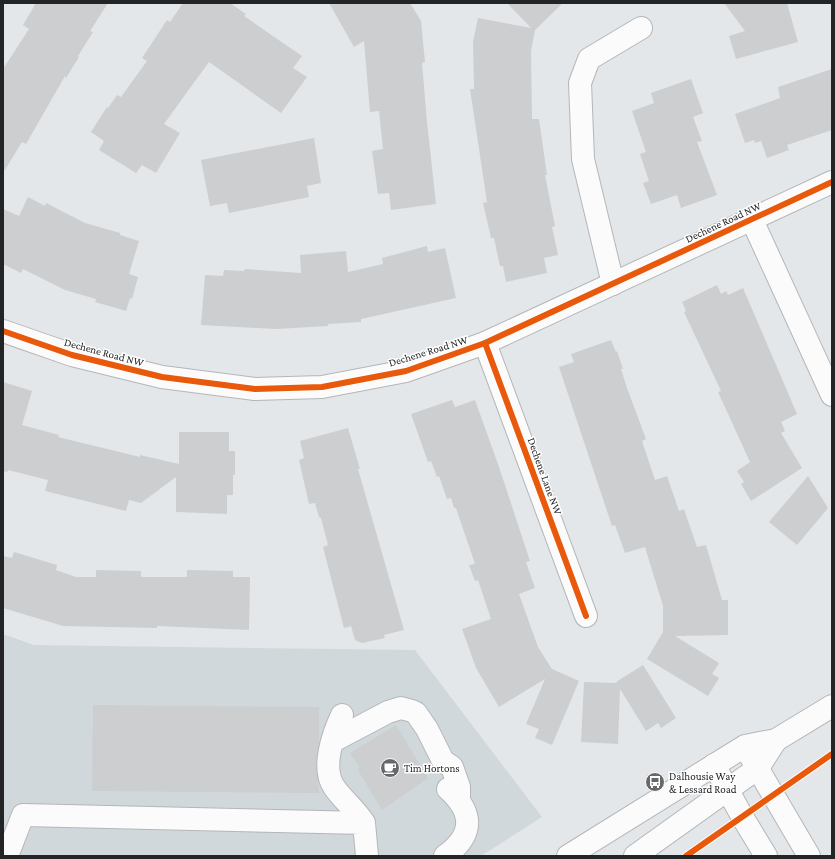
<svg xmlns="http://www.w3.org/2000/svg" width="835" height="859" font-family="'Crimson Pro',serif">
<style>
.built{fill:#d1d8dc}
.building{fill:#ccced0}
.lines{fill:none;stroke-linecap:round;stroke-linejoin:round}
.minor-casing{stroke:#b4b6b8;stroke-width:24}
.major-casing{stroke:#b4b6b8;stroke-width:24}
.minor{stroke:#fbfbfc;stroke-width:22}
.major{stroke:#fbfbfc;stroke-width:22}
.cycleway-casing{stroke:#fff;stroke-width:8}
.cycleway{stroke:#e8590c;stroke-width:6}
.labels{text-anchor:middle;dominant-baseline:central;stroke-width:3;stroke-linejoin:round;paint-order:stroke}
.street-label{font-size:11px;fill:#222425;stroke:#fff}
.poi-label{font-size:11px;fill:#222425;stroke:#fff;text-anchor:start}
</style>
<rect width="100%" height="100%" fill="#e4e7e9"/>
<path class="built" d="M3 634 34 645 415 650 542 817 481 856H3Z"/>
<g class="building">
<path d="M36 3H108L90 31 93 32 78 56 79 57 66 78 65 76 26 144 22 142 3 173V69L29 29 23 25Z"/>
<path d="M183 3H230L246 14 244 16 302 56 293 68 307 77 281 113 209 62 164 124 180 133 156 173 142 165 136 173 99 150 104 141 91 132 107 107 108 108 117 95 121 97 147 61 142 58 167 20 170 22Z"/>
<path d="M329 3H410L421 21 425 62 422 63 427 122 436 204 391 210 389 193 378 194 372 151 383 149 379 111 370 112 364 41 354 47Z"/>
<path d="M507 3H563L535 30 531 51 532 119H539L547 175H545L555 226 552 227 558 255 544 258 547 273 506 282 503 266H500L494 238H491L483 203 487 202 470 89H474L473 42 478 18 531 28Z"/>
<path d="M724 3H787L798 42 736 59 729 36 745 31Z"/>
<path d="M832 69V130L787 145 789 150 767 158 761 141 755 143 754 140 745 143 735 114 780 98 778 87Z"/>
<path d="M691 79 703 113 693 117 702 141 697 142 717 195 681 208 677 195 651 204 643 183 649 181 640 154 646 152 632 111 654 103 651 93Z"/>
<path d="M314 138 321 183 307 186 309 197 229 213 227 203 210 206 201 160Z"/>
<path d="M28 197 45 206 46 203 85 223 120 233V235L139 241 129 274 138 277 132 299 130 298 126 311 95 302 96 299 65 290 23 269 21 273 3 264V209L19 216Z"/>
<path d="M427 246 428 252 445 248 456 298 361 319V322L328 324V326L276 329 201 325 205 275 223 276 224 270 244 271 245 269 301 273 300 255 346 251 348 272 383 264 382 258Z"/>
<path d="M717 285 721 294 726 291 728 295 743 288 797 414 781 422 785 431 781 433 802 468 751 501 741 484 744 482 737 471 750 462 718 392 721 391 684 312 686 311 682 302Z"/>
<path d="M611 340 616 352 617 351 623 369H621L627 388 646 439 642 441 655 480 667 476 679 511 684 509 697 547 706 545 722 600H728V635L675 636 719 663 712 674 719 678 708 696 647 659 663 632V606L645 547 625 553 615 525 612 526 559 367 574 362 571 354Z"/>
<path d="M3 382 32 391 22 425 59 435 58 437 140 457V455L179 464V432H229V451H235V475H233V495H227V514L176 512V477L141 503 129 500 126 511 45 491 48 480 8 470 7 472 3 471Z"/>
<path d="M452 400 455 407 475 400 499 467 530 561 526 562 535 588 519 594 538 647 552 669 579 681 552 745 535 738 539 729 526 724 545 679 499 707 476 668 462 629 491 619 478 580 475 581 469 565 475 564 456 508H454L451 498 447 499 439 476 437 477 431 461 428 462 411 414Z"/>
<path d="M348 428 360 469H358L404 630 384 635 385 638 362 643 355 640 351 626 344 628 323 547 328 545 321 518 319 517 315 503 309 504 299 460 304 458 300 441Z"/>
<path d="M808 476 828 508 797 545 769 522Z"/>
<path d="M14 552 57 565 56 570 76 577H96V570L141 571V577H187V570L233 571V577H250L249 630 157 626V628L63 626 3 608V556L12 558Z"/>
<path d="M643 665 676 718 661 728 658 723 646 731 620 689 618 744 581 742 584 682 617 683 616 682Z"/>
<path d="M93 705 319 707V742L316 761 319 793 92 791Z"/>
<path d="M396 725 428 778 382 810 358 770 359 766 350 753Z"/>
</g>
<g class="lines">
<defs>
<g id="minor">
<path d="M752 220 832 395"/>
<path d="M613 284 583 159 580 83 589 59 641 28"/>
<path d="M3 331 72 355 162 377 255 389 322 387 406 371 485 343 832 182"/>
<path d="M485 343 586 616"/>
<path d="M342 715C333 734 321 768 334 787 343 800 356 810 364 823"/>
<path d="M333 741 388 712 401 708 412 711 416 713 427 729 443 761 452 767 459 787V799"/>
<path d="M748 752 809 856"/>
<path d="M714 765 743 818 766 856"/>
<path d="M7 856 23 815 364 823 367 856"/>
<path d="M445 856C474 835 474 813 448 789"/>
</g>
<g id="major">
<path d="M568 856 745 746 776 740 832 706"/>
<path d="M635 856 758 768 776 740"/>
</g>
</defs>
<use href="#minor" class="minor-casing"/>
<use href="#major" class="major-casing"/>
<use href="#minor" class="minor"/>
<use href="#major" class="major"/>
<defs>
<g id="cycleway">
<path d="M3 331 72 355 162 377 255 389 322 387 406 371 485 343 832 182"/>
<path d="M485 343 586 616"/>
<path d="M686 856 832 754"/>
</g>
</defs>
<use href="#cycleway" class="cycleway-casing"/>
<use href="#cycleway" class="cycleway"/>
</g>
<defs>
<symbol id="cafe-disc" viewBox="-11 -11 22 22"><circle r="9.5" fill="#66686a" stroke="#fff"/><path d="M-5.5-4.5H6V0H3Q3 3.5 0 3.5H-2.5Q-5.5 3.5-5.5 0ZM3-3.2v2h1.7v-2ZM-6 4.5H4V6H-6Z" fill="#fff"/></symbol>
<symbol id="bus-disc" viewBox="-11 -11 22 22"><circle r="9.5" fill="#66686a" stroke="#fff"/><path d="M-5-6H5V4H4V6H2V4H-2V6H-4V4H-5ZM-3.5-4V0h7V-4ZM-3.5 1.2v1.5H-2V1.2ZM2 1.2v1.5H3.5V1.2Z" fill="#fff"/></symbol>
</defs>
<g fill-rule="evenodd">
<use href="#cafe-disc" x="379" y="757" width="22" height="22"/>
<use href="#bus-disc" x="644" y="771" width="22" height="22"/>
</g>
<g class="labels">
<g class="street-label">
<text transform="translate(723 222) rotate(-25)">Dechene Road NW</text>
<text transform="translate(428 351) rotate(-17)">Dechene Road NW</text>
<text transform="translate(104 352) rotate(15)">Dechene Road NW</text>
<text transform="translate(545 476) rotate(70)">Dechene Lane NW</text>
</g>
<g class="poi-label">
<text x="404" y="768">Tim Hortons</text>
<text x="669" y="776">Dalhousie Way<tspan x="669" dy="13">&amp; Lessard Road</tspan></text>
</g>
</g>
<rect width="835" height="859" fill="none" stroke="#222425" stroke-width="8"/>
</svg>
